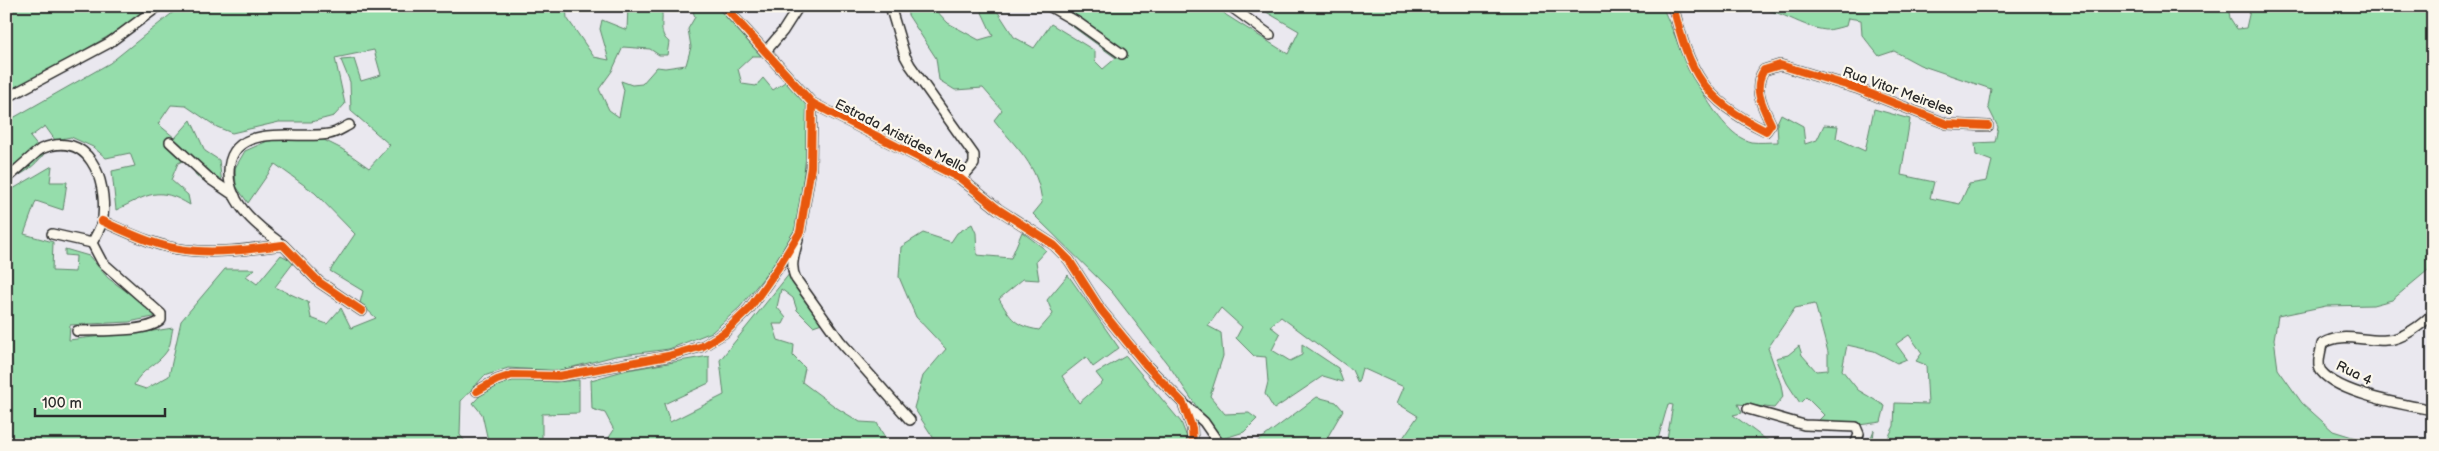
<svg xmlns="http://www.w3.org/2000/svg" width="2439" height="451" font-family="'Balsamiq Sans',sans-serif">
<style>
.green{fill:#95ddab;stroke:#60846b}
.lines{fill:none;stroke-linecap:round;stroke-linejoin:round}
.minor-casing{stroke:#2b2b2b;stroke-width:12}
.minor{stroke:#fbf7ec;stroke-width:9}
.cycleway-casing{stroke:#fbf7ec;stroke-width:11}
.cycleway{stroke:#e8590c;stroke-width:8}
.labels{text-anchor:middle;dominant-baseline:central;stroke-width:4.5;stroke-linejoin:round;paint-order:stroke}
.street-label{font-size:14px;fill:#2b2b2b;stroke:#fbf7ec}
</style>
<rect width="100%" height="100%" fill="#eae8ef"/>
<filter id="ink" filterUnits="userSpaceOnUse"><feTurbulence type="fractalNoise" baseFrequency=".02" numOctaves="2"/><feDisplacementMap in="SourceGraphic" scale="10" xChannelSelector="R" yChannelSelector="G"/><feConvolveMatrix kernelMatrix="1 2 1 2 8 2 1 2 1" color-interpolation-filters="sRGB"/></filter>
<g filter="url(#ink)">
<g class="green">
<path d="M6 6H151L112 34 6 96Z"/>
<path d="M181 6H566L567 18 594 57 609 60 600 29 602 20 627 30 628 6H646L648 9 652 6H660C666 18 656 32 669 42L667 55H659L650 49 623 47 612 71 599 89 609 110 619 117 624 90 621 81 632 85 642 84 657 67 665 68 686 65 691 47 688 29 695 17 691 6H716L761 56H752L738 69 742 84 756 86 763 78 773 90 788 80 808 106V140L797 229 772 267 740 307 712 332 669 349 615 356 558 371 508 368 484 376 461 401 460 435 468 445H6V193L52 166 50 182H67L63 210 36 201 24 234 53 242 52 271 75 272 76 256 65 255V249L89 256 108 278 153 311 158 316 129 322 70 325 69 340C104 335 139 334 173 328 171 335 171 345 167 351 158 365 140 370 134 385L146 389 169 376 181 321 225 269H255L246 276 257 284 281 255 294 262 275 287 308 302 311 318 327 324 341 308 351 328 376 318 360 303 363 291 330 271 355 234 315 193 275 164 248 203 236 186 235 168 245 151 272 139 324 140 342 149 369 168 390 145 351 111 350 82 341 60 354 59 361 81 381 75 374 50 335 58 345 104 334 116 311 122H279L232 133 217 127 186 106 171 105 158 124 175 138 191 120 205 151 219 160 223 191 197 177 187 159 178 163 171 180 188 195 190 205C158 185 148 195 116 210L112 171 135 166 130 153 106 158 93 147 71 137 55 140 45 126 30 137 44 154C34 166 22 177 6 179V122L110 63Z"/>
<path d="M907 6H932L948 23 979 40 993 36 979 6H994L1014 37 1034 48 1051 24 1095 51V61L1103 69 1116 58 1051 11 1039 6H1217L1226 15 1288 54 1299 31 1256 6H1662C1677 39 1712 133 1751 142 1759 143 1769 142 1778 142L1777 123 1781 114 1803 126 1805 144 1817 140 1824 125 1838 126 1836 138 1865 151 1874 109 1910 119 1901 175 1934 182 1930 198 1960 204 1969 184 1987 181 1992 161 1976 155 1975 143 1995 142 1998 127 1988 107 1991 89 1920 65 1894 51 1879 56 1862 35 1861 20 1848 18 1846 26C1840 27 1832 30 1826 30 1796 27 1773 1 1742 12L1739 6H2228L2230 18 2237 29 2246 28 2251 6H2433V266L2392 300 2373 305 2326 306 2278 316 2274 339 2278 369 2302 403 2333 431 2378 445H1868L1874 430 1873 440 1885 444 1894 426 1895 403 1928 404 1926 365 1916 361 1922 353 1909 335 1896 344 1907 359 1897 363 1874 351 1847 345 1842 370 1858 390 1885 406 1881 422 1844 427 1816 423 1824 415 1806 397 1800 403 1787 383 1776 358 1788 355 1799 346 1802 355 1816 371 1828 370V352L1815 304 1795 308 1768 348 1781 385 1783 397 1774 408 1738 404 1742 413 1733 415 1765 439 1778 445H1670L1667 439 1673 405 1668 404 1658 439 1661 445H1398L1418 416 1397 403 1404 387 1362 368 1358 383 1352 370 1281 317 1270 326 1280 334 1272 350 1290 361 1302 355V344L1338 368 1343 382 1323 376 1274 409 1265 394 1268 382 1266 357 1254 356 1236 338 1242 327 1221 308 1208 326 1221 333 1223 356 1210 396 1225 414 1249 413 1257 419 1244 432 1219 440 1172 370 1112 292 1033 214 1042 203C1039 165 1016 148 994 120L1002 110 983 88 955 90 939 80 936 58 908 15Z"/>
<path d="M972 224 976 233 977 255 1011 258 1022 232 1046 250 1036 261 1039 280 1023 279 999 299C1011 319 1015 326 1039 330L1053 314 1047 300 1068 275 1119 348 1093 367 1086 357 1062 376 1079 403 1103 382 1096 373 1126 356 1181 422 1190 445H938L914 408 923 376 946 349 916 317 899 277 901 247 923 233 951 242 957 233Z"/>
<path d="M790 273 822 323 813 326 797 310 793 298 781 289 777 307 786 318 783 324H773L778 340 794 345 793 356 805 368 802 382 837 408 860 422 877 423 889 445H604L614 430 605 413 592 409 591 380 627 370 709 356V383L664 404 670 422 724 395 720 360Z"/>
<path d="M509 378 555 382 579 380V413L542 414V445H489L482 414 473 403 491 384Z"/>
<path d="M1317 397 1336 402 1343 410 1323 445H1253Z"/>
</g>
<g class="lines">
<defs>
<g id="minor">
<path d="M724 6 812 103 961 179 998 209 1054 245 1069 260 1101 310 1146 365 1183 403 1192 428 1193 445"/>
<path d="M890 6 905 56 910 65 974 155V164L961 179"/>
<path d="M1049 6 1077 22 1122 54"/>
<path d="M1230 6 1270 35"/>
<path d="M1673 6C1690 73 1702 99 1766 131L1771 124C1763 107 1752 88 1764 70L1780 65 1856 88 1947 124 1988 126"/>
<path d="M766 51 783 31 799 6"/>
<path d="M6 98 109 43 159 6"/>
<path d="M170 142 210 179 235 196"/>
<path d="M6 179C13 174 37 151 41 149 89 129 107 179 103 218 102 226 96 235 92 243L52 234"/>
<path d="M102 221C129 233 157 247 186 250 218 254 252 249 283 245L319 282 362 311"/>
<path d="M798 240C795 253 789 266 796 279L840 341 910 420"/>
<path d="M283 245C261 229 229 205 229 174 228 120 296 140 329 134 336 133 343 128 349 125"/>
<path d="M2433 313C2423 324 2402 340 2386 340 2363 342 2343 331 2322 344 2321 352 2316 364 2321 371 2339 394 2405 405 2433 410"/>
<path d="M77 331C97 330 147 333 161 320V314L102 262 92 243"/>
<path d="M477 391 497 380 512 375 559 376 668 356 703 346 724 333 749 309 778 268 800 232 811 167 812 103"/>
<path d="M1183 403 1204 422 1220 445"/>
<path d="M1748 409 1804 425 1856 427 1859 434 1855 445"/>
</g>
</defs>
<use href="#minor" class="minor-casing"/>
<use href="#minor" class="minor"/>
<defs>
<g id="cycleway">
<path d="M724 6 812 103 961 179 998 209 1054 245 1069 260 1101 310 1146 365 1183 403 1192 428 1193 445"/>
<path d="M1673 6C1690 73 1702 99 1766 131L1771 124C1763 107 1752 88 1764 70L1780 65 1856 88 1947 124 1988 126"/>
<path d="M102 221C129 233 157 247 186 250 218 254 252 249 283 245L319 282 362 311"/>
<path d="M477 391 497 380 512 375 559 376 668 356 703 346 724 333 749 309 778 268 800 232 811 167 812 103"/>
</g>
</defs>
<use href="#cycleway" class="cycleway-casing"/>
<use href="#cycleway" class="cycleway"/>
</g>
</g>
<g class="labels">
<g class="street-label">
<text transform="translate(1898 91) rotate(20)">Rua Vitor Meireles</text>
<text transform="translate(901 136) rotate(27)">Estrada Aristides Mello</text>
<text transform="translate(2354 373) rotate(26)">Rua 4</text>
</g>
</g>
<rect width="2439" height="451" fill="none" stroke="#fbf7ec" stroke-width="25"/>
<rect x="12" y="12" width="2414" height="426" fill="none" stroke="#2b2b2b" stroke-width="2" filter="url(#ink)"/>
<path d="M35 408v8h130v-8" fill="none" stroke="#2b2b2b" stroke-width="2.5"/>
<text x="42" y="408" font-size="15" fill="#2b2b2b" stroke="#fbf7ec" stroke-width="4" paint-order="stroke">100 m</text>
</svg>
